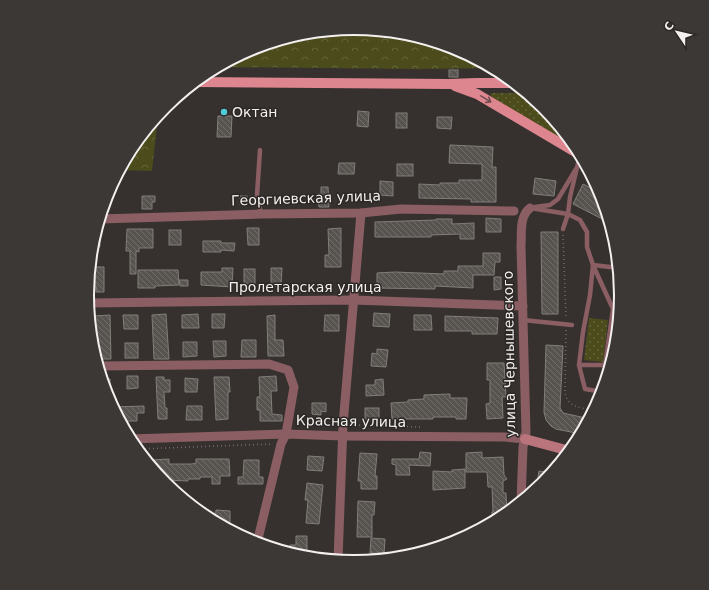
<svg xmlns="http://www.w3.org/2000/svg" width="709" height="590" font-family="'DejaVu Sans',sans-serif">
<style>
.grass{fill:url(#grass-dots)}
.forest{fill:url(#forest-crowns)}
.building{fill:url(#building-back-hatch);stroke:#817e7a}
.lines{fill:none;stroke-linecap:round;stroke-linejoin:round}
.path{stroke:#706c6a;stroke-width:1.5;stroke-dasharray:1 3;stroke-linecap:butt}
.lane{stroke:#8a5e62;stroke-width:4.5}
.street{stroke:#8a5e62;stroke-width:9}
.secondary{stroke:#ba757c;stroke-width:10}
.primary{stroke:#de8690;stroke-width:10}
.oneway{stroke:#734e50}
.poi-dot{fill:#52cbd7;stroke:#2c2826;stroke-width:1.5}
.labels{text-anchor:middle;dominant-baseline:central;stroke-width:3;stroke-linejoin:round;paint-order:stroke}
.poi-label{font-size:14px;fill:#f3f0ef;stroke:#2c2826;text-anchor:start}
.street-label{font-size:14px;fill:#f3f0ef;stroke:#2c2826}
.rim{fill:none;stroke:#f3f0ef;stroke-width:2}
</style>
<defs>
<pattern id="grass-dots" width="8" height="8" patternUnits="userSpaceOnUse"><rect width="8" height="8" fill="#4b4b1b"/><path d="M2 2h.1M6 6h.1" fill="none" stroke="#65653c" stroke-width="1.8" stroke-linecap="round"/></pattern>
<pattern id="forest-crowns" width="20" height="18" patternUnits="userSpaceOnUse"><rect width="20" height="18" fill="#4b4b1b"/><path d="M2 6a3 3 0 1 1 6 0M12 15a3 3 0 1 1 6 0" fill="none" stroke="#65653c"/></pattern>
<pattern id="building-back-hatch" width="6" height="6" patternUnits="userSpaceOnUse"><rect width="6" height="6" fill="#575450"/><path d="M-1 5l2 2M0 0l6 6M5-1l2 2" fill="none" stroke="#706d6a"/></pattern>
</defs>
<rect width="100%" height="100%" fill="#36312f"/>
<g class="grass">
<path d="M491 93H527L543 106 565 133 566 138 563 140 490 98Z"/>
<path d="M589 318 608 320 603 362 584 360Z"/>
</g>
<g class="forest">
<path d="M355 28 407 33 457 48 493 68 420 69 217 67 253 48 303 33Z"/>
<path d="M158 116 152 171 120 170 133 146Z"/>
</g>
<g class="building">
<rect x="449" y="70" width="9" height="7"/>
<path d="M358 111 369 112 368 127 357 126Z"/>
<rect x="396" y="113" width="11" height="15"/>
<path d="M218 116H232L231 137H217Z"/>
<path d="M437 117H452L451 129 437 128Z"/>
<path d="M450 145 493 147 492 167H496V202H471V199L419 198V184L440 185V183H459V180H482V164L449 163Z"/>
<path d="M339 163H355L354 174H338Z"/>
<rect x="397" y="164" width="16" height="12"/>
<path d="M535 178 556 181 554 196 533 194Z"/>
<path d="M380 181 393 182V196L380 195Z"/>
<path d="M583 184 601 193 610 223 573 204Z"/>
<path d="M321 187H328L329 207H319L317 194H321Z"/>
<path d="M142 196H155V202H152V209H142Z"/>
<rect x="240" y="196" width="7" height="8"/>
<path d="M486 218 501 219V232H486Z"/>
<path d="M436 219H452V224L474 223V239H460V234L431 235V237H375V222L436 220Z"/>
<path d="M98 225H100V247H92Z"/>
<path d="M247 228H259V245H248Z"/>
<path d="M341 228V267H325V255H329L328 229Z"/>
<path d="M127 229H153V248H139V252L136 251V274H130V251H126Z"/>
<rect x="169" y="230" width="12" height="15"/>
<path d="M541 232H558V314H542Z"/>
<path d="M203 241H221V243H235L234 251 221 250V252H203Z"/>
<path d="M483 253H500V262H495L494 275H473V288L435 286V289L377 288V273L395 272 444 274V271H458V266H483Z"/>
<path d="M90 267H104V292H96V286H88Z"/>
<path d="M222 268H233L232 287 201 285V272H222Z"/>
<path d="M271 268H282L281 286H271Z"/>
<rect x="244" y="269" width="11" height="17"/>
<path d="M138 270H178L179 285 155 286V288H138Z"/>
<path d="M494 277H501V289L494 290Z"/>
<path d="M179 280H188V286H180Z"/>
<path d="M374 313 390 314 389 327 373 326Z"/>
<path d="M166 314 169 359H154L152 315Z"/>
<path d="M198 314 199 328H182V315Z"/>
<path d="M212 314H225L224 328H212Z"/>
<path d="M110 315 111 359H96L94 316Z"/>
<path d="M123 315H138V329H124Z"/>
<path d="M275 315V340H283L284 356H268L267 316Z"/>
<path d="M325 315H339V331H324Z"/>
<path d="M414 315H431L432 330H414Z"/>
<path d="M445 316 498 318 497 334H472V331H445Z"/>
<path d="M242 340H256V357H241Z"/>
<path d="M213 341H226V356L214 357Z"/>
<path d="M183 342H197V356L183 357Z"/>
<rect x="125" y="343" width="13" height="15"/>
<path d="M546 345 563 346 560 408 563 413 590 419 581 434 556 429 551 426 546 420 544 412Z"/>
<path d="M377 349 388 350 386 367 371 366 372 353 377 354Z"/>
<path d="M487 363H504L506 397H502L503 418 487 419 486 404 490 403V380H487Z"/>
<path d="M127 376H138V388L127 389Z"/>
<path d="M276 376 277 391H271L272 414 282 415V421H260V410H257V397H260L259 377Z"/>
<path d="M156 377H164V380H170V392H164L165 408H167V419H158Z"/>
<path d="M214 377H229L230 392H228V419L216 420Z"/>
<path d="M185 378 198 379 197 392H185Z"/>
<path d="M102 379H110V398L108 397Z"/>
<path d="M383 379 384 395 366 396V385H375V380Z"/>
<path d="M450 394V398H467L466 419H456V417H433V419H392L391 403 408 402V400L424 399V395Z"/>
<path d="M312 403H326V412L321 411V415L312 414Z"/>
<path d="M144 406V413H137V421H121L113 407Z"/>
<path d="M187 406H202V420H186Z"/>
<rect x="365" y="408" width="14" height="11"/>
<path d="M420 452 431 453 430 466 409 465 410 475H396V465L392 464V459H419Z"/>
<path d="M482 452V458L503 457 504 475 507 479 503 481V493H506L507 514 492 523V512H493L492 487H488L487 472H466V453Z"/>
<path d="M360 453 377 454 375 476H377V489H361V481H358Z"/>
<path d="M308 456 324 457 322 471 307 470Z"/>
<path d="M169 459V464H192L196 463V459H229L230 476H220V484H212V477H200V479H188V481L165 480V475H159L152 467V460Z"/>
<path d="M244 460H259V477H263V484H238V477H243Z"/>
<path d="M465 469V488L433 490V471L452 472V470Z"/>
<path d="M539 471 552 473 543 484 536 490Z"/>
<path d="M307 483 323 485 319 524 306 523 308 500H305Z"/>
<path d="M358 501 375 502 374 515H372V537H357Z"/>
<path d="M216 510 230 511V527H225L215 522Z"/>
<path d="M296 536H307V557L300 556V554L290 553V545H296Z"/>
<path d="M371 538 385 539 384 554 370 553Z"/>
</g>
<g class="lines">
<g class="path">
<path d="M563 235 566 319"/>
<path d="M566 330 565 393C568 408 581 407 594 411"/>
<path d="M351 425 423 427"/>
<path d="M137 449 273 444"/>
</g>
<g class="lane">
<path d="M260 150 257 195 261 214"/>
<path d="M535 207 550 205 558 199 576 169"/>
<path d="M530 208 568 214 580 220 587 232V247L593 265 610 267 619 266"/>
<path d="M563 229 568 214 570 197 580 155"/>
<path d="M523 320 572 325"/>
<path d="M579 365H605"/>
<path d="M603 392 585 389 579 365 583 332 590 295 593 265 613 309 605 365 609 373"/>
</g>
<g class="street">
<path d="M100 219 261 214 361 213 401 209 514 211"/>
<path d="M88 303 353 300 523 306"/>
<path d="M98 366 269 364 288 370 294 387 286 434 281 444 257 543"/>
<path d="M130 439 286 434 343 436 504 437 525 439"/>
<path d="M521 502 523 447 526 432 521 246C522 232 519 217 530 208"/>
<path d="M338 560 343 425 361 213"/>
</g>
<path class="secondary" d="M525 439 570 451"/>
<g class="primary">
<path d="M195 82 449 84 477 83H514"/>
<path d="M455 86 477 94 582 156"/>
</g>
</g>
<defs><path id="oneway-shaft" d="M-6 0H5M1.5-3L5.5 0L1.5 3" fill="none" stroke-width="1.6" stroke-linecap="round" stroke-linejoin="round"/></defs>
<use class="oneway" href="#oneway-shaft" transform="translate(486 99) rotate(31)"/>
<circle class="poi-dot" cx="224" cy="112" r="4"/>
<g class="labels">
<g class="poi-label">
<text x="232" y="112">Октан</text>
</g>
<g class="street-label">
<text transform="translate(306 198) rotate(-2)">Георгиевская улица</text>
<text x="305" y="287">Пролетарская улица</text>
<text transform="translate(509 354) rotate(-91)">улица Чернышевского</text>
<text transform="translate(351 421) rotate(1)">Красная улица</text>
</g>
</g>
<path d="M0 0H709V590H0ZM94 295a260 260 0 1 1 520 0a260 260 0 1 1-520 0Z" fill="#3c3836" fill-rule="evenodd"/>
<path class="rim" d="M94 295a260 260 0 1 1 520 0a260 260 0 1 1-520 0Z"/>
<g transform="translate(677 32) rotate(305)" stroke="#2c2826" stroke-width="3" paint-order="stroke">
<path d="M0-3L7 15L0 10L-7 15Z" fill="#f3f0ef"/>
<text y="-6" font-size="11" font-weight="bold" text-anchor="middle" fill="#f3f0ef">С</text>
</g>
</svg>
